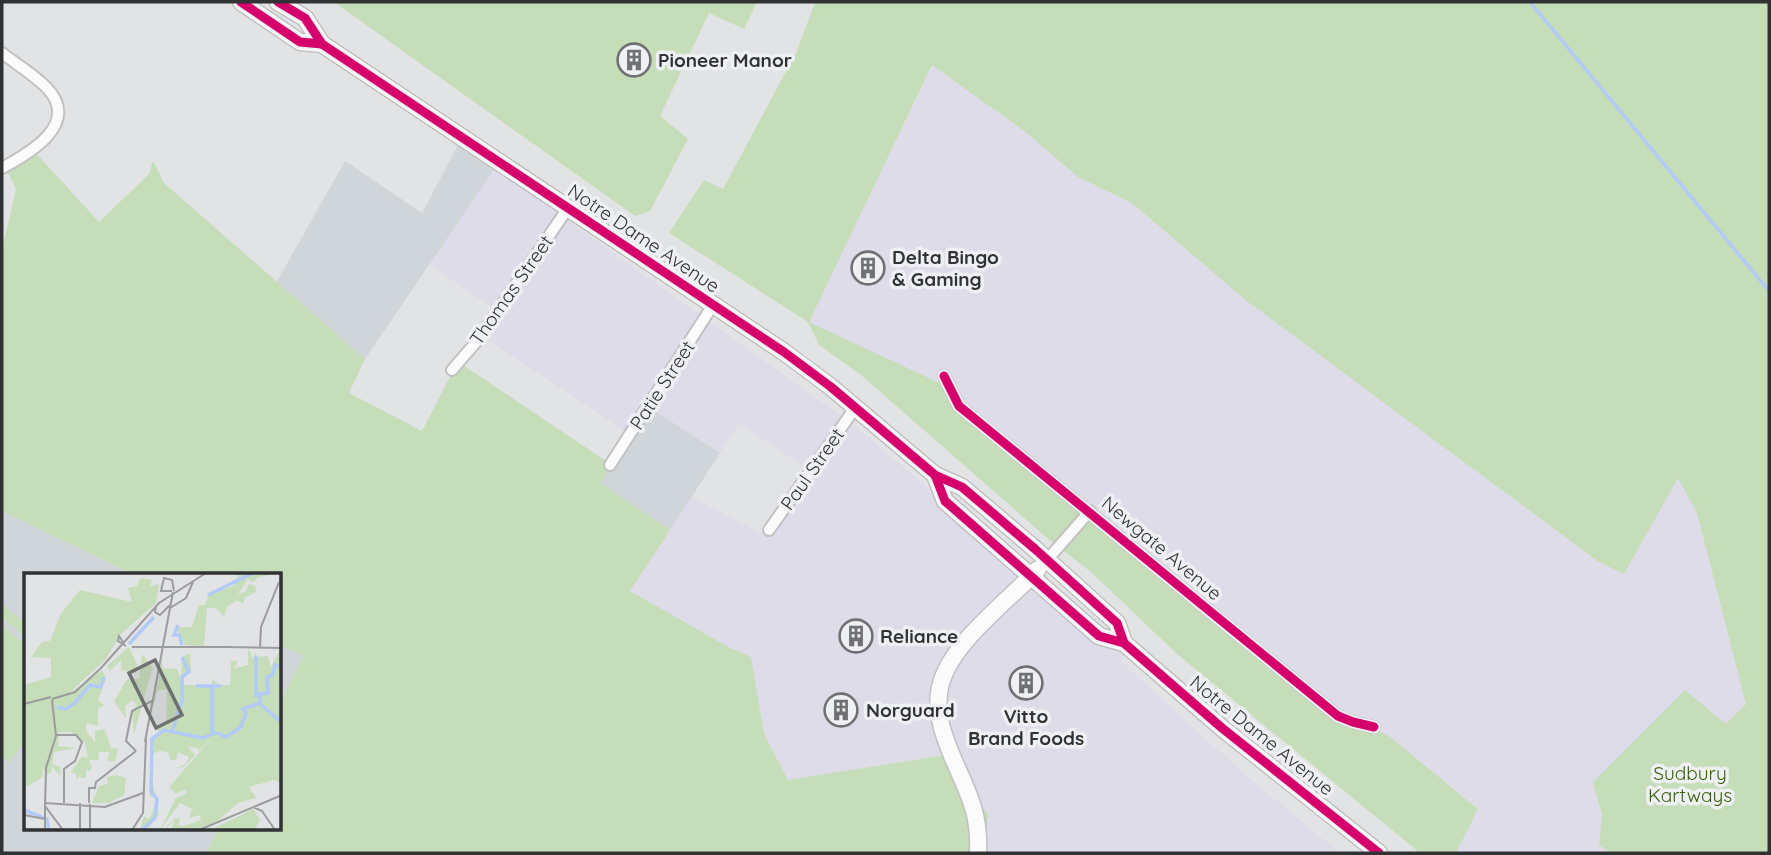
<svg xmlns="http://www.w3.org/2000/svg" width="1771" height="855" font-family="Quicksand,sans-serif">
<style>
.commercial{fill:#dedce8}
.built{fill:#d0d5d9}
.green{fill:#c5ddb8}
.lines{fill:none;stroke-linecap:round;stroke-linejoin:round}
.stream{stroke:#b2caf7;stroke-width:3.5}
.street-casing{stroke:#c0c1c2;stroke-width:14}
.secondary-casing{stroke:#c0c1c2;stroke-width:19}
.street{stroke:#fbfbfb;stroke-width:10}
.secondary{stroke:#fbfbfb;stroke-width:16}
.cycleway-casing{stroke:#eef0f3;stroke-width:13}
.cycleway{stroke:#d6006c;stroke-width:9}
.labels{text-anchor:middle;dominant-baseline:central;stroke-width:7;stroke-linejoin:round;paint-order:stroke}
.poi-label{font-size:19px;font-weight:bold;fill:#313233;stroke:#eef0f3;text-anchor:start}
.street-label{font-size:19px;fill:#313233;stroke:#eef0f3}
.park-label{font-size:19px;fill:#366106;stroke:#eef0f3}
.inset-river{fill:none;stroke:#b2caf7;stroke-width:3.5}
.inset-road{fill:none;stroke:#9b9c9e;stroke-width:2}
.view{fill:#6f7071;fill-opacity:0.15;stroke:#6f7071;stroke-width:3.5}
.inset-edge{fill:none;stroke:#313233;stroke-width:3.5}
</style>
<rect width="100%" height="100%" fill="#e2e3e5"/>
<g class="commercial">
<path d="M933 65 1027 133 1078 177 1132 203 1248 302 1599 562 1624 573 1678 477 1697 513 1746 704 1726 725 1596 790 1602 815 1599 845 1610 853H1456L1478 808 1389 736 1353 723 808 322Z"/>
<path d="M495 168 847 420 944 501 1099 637 1124 643 1121 661 1243 773 1340 853H985L969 791 952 754 788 780 764 734 750 657 730 648 629 591 692 497 766 536 811 471 739 423 720 453 649 407 631 435 482 336 499 312 429 265Z"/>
</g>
<g class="built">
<path d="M458 145 495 168 365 359 276 283 345 161 422 213Z"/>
<path d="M649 407 720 453 670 530 600 483Z"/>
<path d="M2 511 135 575H26V829H218L206 853H2Z"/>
<path d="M280 645 303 656 280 703Z"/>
</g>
<g class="green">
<path d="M334 2H757L744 29 709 13 660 116 688 139 650 211 635 216Z"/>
<path d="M815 2H1769V853H1610L1599 845 1602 815 1593 782 1685 690 1726 724 1746 704 1697 513 1678 478 1624 574 1599 562 1248 302 1132 203 1078 177 1027 133 932 65 809 322 948 387 959 407 1338 717 1373 728 1389 736 1478 809 1456 853H1420L1176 653 1091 572 1046 537 861 375 819 345 808 322 669 233 704 180 723 189 797 51Z"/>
<path d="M33 150 99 222 149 174 153 161 164 183 365 359 349 393 422 431 453 371 460 363 612 465 601 483 670 530 630 591 730 648 751 657 764 734 788 780 952 754 969 791 988 814 985 853H206L218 829H280V703L303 656 280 645V575H135L2 511V250L16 189 5 167Z"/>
<path d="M2 604 26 624V638L2 617Z"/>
<path d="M2 625 26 645V741L9 762 2 756Z"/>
</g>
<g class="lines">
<path class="stream" d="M1530 2 1769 291"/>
<defs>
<g id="street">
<path d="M2 53C16 64 33 74 46 87 82 123 30 153 2 168"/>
<path d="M452 370 477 341 568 208"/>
<path d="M944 376 959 406 1338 716 1353 722 1374 727"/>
<path d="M610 465 713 305"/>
<path d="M769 530 855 408"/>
<path d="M1047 560 1090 511"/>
</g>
<g id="secondary">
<path d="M241 2 300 42 322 44"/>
<path d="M278 2 305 18 322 44 784 352 831 387 935 475 962 487 1035 549 1117 623 1124 643"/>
<path d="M935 475 945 501 1099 636 1124 643 1222 728 1379 853"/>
<path d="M978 853C980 812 968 793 952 756 944 736 936 716 939 693 945 646 1007 603 1038 569"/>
</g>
</defs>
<use href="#street" class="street-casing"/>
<use href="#secondary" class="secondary-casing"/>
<use href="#street" class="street"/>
<use href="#secondary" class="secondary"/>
<defs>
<g id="cycleway">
<path d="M241 2 300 42 322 44"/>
<path d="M278 2 305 18 322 44 784 352 831 387 935 475 962 487 1035 549 1117 623 1124 643"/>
<path d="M944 376 959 406 1338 716 1353 722 1374 727"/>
<path d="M935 475 945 501 1099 636 1124 643 1222 728 1379 853"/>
</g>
</defs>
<use href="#cycleway" class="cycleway-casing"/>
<use href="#cycleway" class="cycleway"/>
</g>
<defs>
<symbol id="building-ring" viewBox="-11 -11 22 22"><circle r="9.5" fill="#eef0f3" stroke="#6f7071" stroke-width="1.5"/><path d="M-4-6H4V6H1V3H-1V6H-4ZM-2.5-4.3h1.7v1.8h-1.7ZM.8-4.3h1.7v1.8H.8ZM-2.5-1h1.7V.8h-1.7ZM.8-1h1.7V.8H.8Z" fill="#6f7071"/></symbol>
</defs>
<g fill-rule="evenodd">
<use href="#building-ring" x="615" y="41" width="38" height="38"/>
<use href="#building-ring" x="849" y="249" width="38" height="38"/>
<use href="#building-ring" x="837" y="617" width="38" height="38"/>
<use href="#building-ring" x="1007" y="664" width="38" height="38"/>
<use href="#building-ring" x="822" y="691" width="38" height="38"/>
</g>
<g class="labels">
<g class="poi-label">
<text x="658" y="60">Pioneer Manor</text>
<text x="892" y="257">Delta Bingo<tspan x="892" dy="22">&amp; Gaming</tspan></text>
<text x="880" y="636">Reliance</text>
<text x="866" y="710">Norguard</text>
<text x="1026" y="716" text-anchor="middle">Vitto<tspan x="1026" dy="22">Brand Foods</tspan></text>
</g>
<g class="street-label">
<text transform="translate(644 238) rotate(34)">Notre Dame Avenue</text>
<text transform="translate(511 290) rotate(-55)">Thomas Street</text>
<text transform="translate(662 385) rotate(-57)">Patie Street</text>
<text transform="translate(812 469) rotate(-55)">Paul Street</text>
<text transform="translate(1162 548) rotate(40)">Newgate Avenue</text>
<text transform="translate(1262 735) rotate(39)">Notre Dame Avenue</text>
</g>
<g class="park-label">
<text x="1690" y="773">Sudbury<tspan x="1690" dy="22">Kartways</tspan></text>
</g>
</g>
<g transform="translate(24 573)">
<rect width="257" height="257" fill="#e2e3e5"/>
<path d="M214 0H256L235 4 229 9 224 6 214 21 221 19 225 11 231 13 232 19 220 25V30L212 28 203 34 200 44 192 35H183L180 73 161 72 152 54H168L175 32H181L184 23 211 12ZM117 5 128 7 126 13 135 11 132 30 97 61 81 87 42 123 78 97 82 105 74 127 80 132 74 136V153L62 150V157L71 170V158L81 156 87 175H94L91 189 83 187 86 179H75L74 187H65L68 194 65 199 62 195V205L54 204 53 209 52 201 47 199 58 183 64 185 61 169 46 159H35L34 173 52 175 30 179 28 191 36 194 37 203 26 192 28 198 23 202 18 194 19 204 0 215V112L27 104V85L7 84 18 69 26 68 36 42 56 17 108 29 104 15 113 13ZM105 74 113 92 112 100 97 97V87L86 98 83 93ZM224 75 229 86 232 79 233 84 244 83 247 94 257 75V210L250 207 225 214 232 225 214 230 193 248 171 257H147L151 247 140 257 150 246 156 245 154 252 159 253 177 247 176 242 165 245 168 236 156 230 136 257 152 225 162 221V216L152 221 145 214 188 165 174 179 175 175 164 174 171 182 160 194 152 195 162 191 165 184 154 179 152 187H147L144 179 135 178 129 181 128 206 135 242 122 257H116L120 243 125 246 131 232V224L126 223 127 168 135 160 129 150 136 152 142 147 143 117H134L126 145 138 87 139 95 153 96 157 106 158 84 166 80 167 99 160 102V112H188V105L195 112H206L207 89 214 87 210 96 224 92ZM118 81 129 94 110 161 108 139 113 132 109 127 101 133 102 146 90 128 103 106H115ZM92 202 102 205 100 222 85 230H68L75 213 84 211 83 204ZM229 236 236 246 231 257H187Z" fill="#c5ddb8"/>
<path class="inset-river" d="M184 22 229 0M154 52 150 62H155L158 72M105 71 130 44M232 83V122L236 121M172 113H197M235 130 258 150M33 134 41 136 50 131 66 112 77 114 80 104M148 159 158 128V104L165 99 158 84M188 159V113M193 160 202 164 216 155 222 141 219 136 236 130V121L244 120 243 104 249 102 251 92 258 94M0 237 23 246 25 257M118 257 131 245 133 226 127 219 128 166 140 157 179 165 193 159"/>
<path class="inset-road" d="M148 18H137L140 5 148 7 150 18M132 34 131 39 136 42 146 32M146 35 162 25 169 9M99 69 95 63 94 68 102 73M108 74H207M206 74 258 75M236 75 237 54 255 9M77 95 135 30 182 0M28 126 51 119 77 95M28 127 32 163 22 195 21 233 39 257M0 131 27 124M128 132 149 19M32 162H52L58 169 51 188 40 196V230M121 169 128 131M112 178 102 168 108 138 128 128M65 230V215H71L72 209 112 178M229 234 238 238 251 257M0 242 21 246M21 257V230L81 234 119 220M56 257V230M66 257V231M108 257 119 240 122 166M175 257 258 222"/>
<path class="view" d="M131 87 158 142 132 155 105 100Z"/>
<rect width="257" height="257" class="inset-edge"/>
</g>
<rect width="1771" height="855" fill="none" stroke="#313233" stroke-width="7"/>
</svg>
